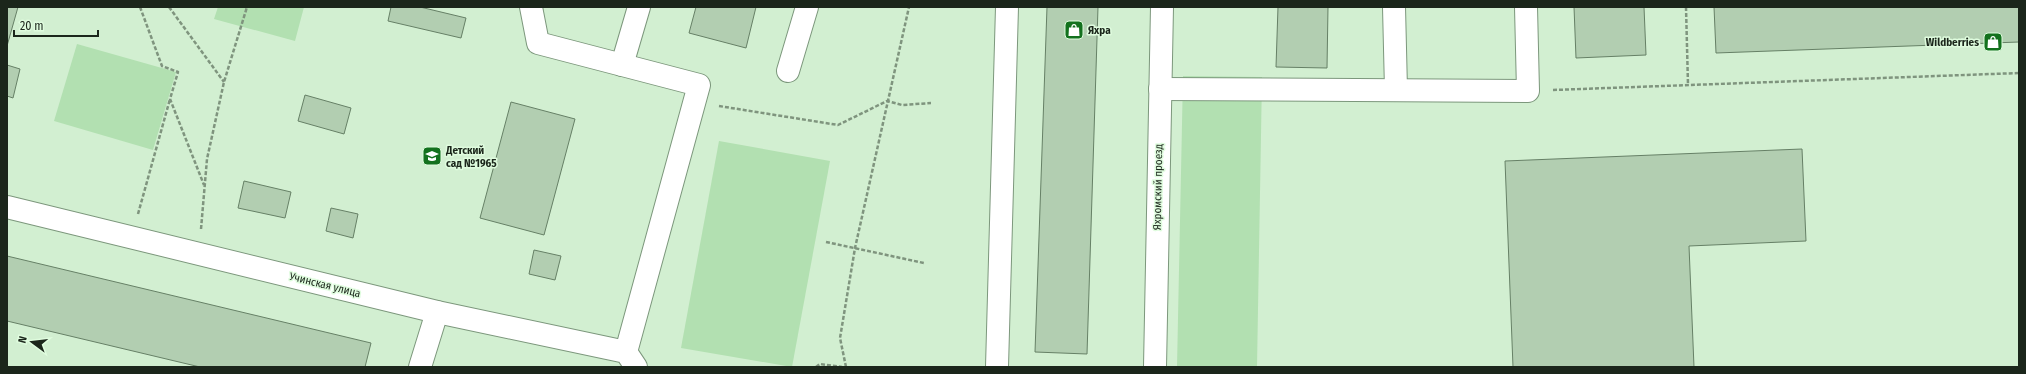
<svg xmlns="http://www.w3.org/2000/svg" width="2026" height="374" font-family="'Fira Sans Condensed',sans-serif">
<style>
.green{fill:#b2e0b1}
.building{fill:#b2ceb1;stroke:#668066}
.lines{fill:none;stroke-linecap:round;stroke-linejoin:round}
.minor-casing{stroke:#7c977c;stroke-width:24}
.path{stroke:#7f947e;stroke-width:2.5;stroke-dasharray:4 2;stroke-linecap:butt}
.minor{stroke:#fff;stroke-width:22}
.labels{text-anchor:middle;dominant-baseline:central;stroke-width:3;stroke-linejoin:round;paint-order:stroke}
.poi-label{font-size:11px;font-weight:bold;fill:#1b261b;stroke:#dffcde;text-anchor:start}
.street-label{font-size:11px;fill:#1b261b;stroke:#dffcde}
</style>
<rect width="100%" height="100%" fill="#d2efd1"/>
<g class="green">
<path d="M218 7H304L295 41 214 19Z"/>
<path d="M77 44 176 72 153 150 54 121Z"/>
<path d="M1183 76 1262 77 1257 367H1177Z"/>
<path d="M719 141 830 161 792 367 681 348Z"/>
</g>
<g class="building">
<path d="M7 7H18L7 46Z"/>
<path d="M391 7H420L466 18 461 38 388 21Z"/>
<path d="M696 7H756L746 48 689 33Z"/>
<path d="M1047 7H1098L1087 354 1035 352Z"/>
<path d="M1278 7H1328L1327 68 1276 67Z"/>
<path d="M1574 7H1644L1646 55 1576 58Z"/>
<path d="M1714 7H2019V42L1716 53Z"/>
<path d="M7 65 20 69 13 98 7 96Z"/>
<path d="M305 95 351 108 344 134 298 121Z"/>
<path d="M511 102 575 119 544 235 480 218Z"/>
<path d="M1802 149 1806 241 1689 246 1694 367H1513L1505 161Z"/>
<path d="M244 181 291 192 285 218 238 208Z"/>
<path d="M331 208 358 214 353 238 326 231Z"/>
<path d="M534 250 561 256 555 280 529 274Z"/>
<path d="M7 256 371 343 365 367H200L7 321Z"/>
</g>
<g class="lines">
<defs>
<g id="minor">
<path d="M531 7 538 43 699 85 626 352"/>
<path d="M1394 7 1396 90"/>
<path d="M622 65 639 7"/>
<path d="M788 71 807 7"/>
<path d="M1160 89 1528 91 1526 7"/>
<path d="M7 207 437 312 626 352 636 367"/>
<path d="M420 367 437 312"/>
<path d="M997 367 1007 7"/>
<path d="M1155 367 1162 7"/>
</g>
</defs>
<use href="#minor" class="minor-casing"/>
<g class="path">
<path d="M140 7 162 66 178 72 170 99 204 185"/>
<path d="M169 7 224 82"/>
<path d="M1686 7 1688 85"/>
<path d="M1553 90 2019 73"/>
<path d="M719 106 838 125 887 101 902 105 931 103"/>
<path d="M138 214 170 99"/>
<path d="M201 229 207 159 224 82 247 7"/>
<path d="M826 242 924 263"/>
<path d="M816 367 820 364 842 367"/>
<path d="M846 367 840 338 855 248 909 7"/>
</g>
<use href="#minor" class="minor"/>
</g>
<defs>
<symbol id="shop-square" viewBox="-11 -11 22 22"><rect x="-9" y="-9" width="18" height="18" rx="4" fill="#13711e" stroke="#dffcde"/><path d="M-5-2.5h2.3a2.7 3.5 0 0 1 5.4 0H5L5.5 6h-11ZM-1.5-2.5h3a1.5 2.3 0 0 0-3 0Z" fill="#fff"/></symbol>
<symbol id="school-square" viewBox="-11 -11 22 22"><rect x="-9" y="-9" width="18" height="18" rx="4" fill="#13711e" stroke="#dffcde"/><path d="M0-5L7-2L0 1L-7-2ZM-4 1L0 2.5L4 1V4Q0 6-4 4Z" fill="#fff"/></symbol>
</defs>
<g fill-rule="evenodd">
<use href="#shop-square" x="1063" y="19" width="22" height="22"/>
<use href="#shop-square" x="1982" y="31" width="22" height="22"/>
<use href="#school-square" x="421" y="145" width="22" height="22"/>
</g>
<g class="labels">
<g class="poi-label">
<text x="1088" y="30">Яхра</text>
<text x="1979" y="42" text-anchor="end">Wildberries</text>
<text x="446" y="150">Детский<tspan x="446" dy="13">сад №1965</tspan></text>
</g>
<g class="street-label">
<text transform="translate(1158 187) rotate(-89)">Яхромский проезд</text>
<text transform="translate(325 285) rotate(14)">Учинская улица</text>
</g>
</g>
<rect width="2026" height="374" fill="none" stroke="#1b261b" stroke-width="16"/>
<g transform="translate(32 342) rotate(285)" stroke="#dffcde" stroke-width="3" paint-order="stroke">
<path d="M0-3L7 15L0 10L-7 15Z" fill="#1b261b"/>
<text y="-6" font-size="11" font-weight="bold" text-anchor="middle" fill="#1b261b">N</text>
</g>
<path d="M14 30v6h84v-6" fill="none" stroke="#1b261b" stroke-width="2"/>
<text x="20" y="30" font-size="12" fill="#1b261b" stroke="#dffcde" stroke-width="3" paint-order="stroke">20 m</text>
</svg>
